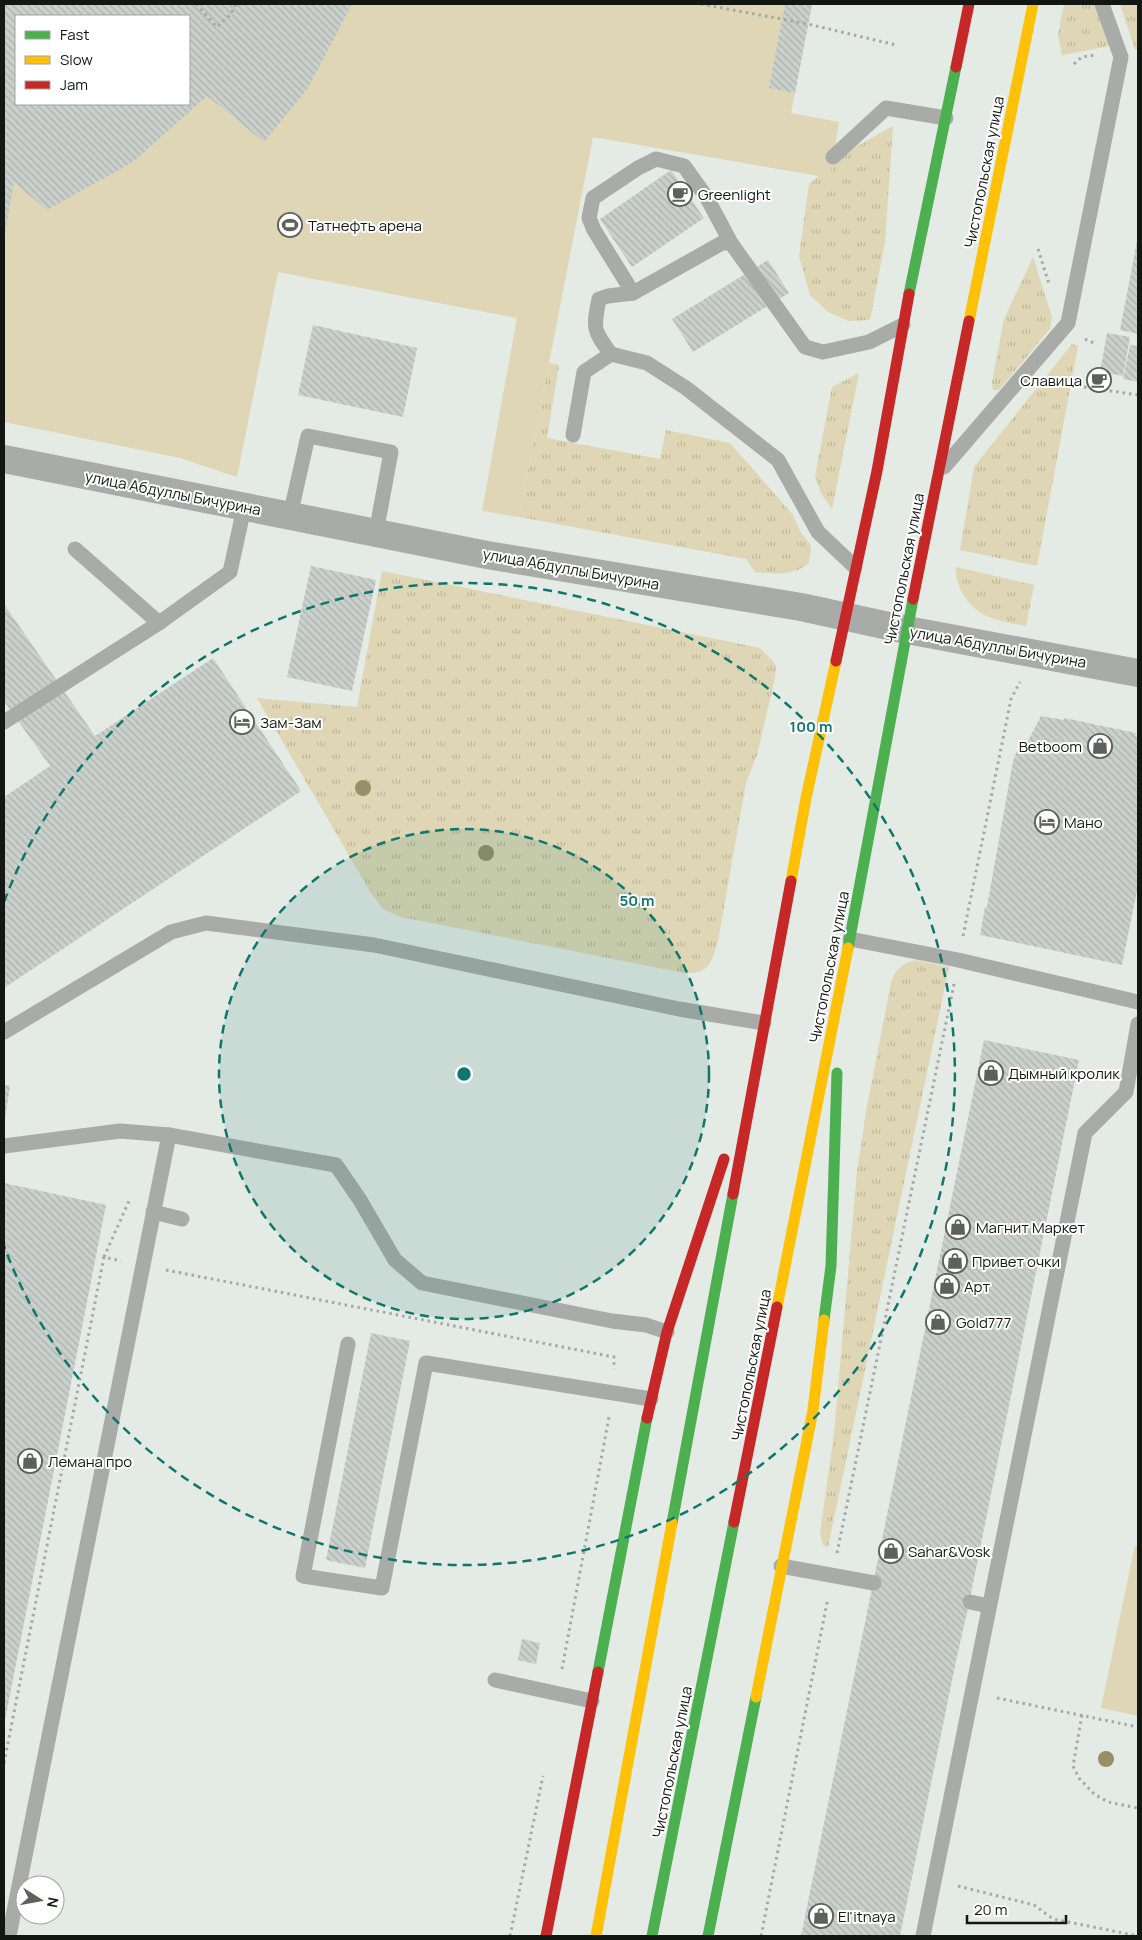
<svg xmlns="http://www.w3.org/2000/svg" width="1142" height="1940" font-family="Manrope,sans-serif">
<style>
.grass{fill:url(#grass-tufts)}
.green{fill:#ded6b4;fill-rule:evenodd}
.building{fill:url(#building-back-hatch);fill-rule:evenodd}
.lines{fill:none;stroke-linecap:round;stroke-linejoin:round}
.path{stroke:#a5a8a4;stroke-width:3;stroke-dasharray:2.5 4;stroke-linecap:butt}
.lane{stroke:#a9aba8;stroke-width:15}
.street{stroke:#a9aba8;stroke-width:28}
.fast{stroke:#4caf50;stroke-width:11}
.slow{stroke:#ffc107;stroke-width:11}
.jam{stroke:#c62828;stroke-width:11}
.tree{fill:#968f68}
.ring{fill:none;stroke:#0f766e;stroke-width:2.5;stroke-dasharray:9 6}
.labels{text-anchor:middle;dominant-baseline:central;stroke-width:4;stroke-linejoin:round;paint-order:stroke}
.street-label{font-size:15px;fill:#131713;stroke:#fff}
.poi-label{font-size:15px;fill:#131713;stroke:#fff;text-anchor:start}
.centre{fill:#0f766e;stroke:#fff;stroke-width:2.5}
.ring-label{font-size:15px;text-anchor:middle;font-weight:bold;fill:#0f766e;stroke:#fff;stroke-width:4;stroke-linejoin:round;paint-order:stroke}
</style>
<defs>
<pattern id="grass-tufts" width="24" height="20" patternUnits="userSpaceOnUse" patternTransform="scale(1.25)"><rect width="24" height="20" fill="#ded6b4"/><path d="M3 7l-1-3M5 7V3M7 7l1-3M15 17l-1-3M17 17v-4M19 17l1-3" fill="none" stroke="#beb79a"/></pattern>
<pattern id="building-back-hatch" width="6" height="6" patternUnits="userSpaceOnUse" patternTransform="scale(1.25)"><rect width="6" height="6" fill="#cad0cc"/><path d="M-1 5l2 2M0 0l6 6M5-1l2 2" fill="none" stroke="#adb2ae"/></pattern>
</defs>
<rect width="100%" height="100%" fill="#e4eae4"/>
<g class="grass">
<path d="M1064 4H1095L1111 46 1062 55 1058 35Z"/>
<path d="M1120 4H1138V50H1135Z"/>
<path d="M893 126 885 242 870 320 848 321 828 312 810 295 799 256 809 184 852 149Z"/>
<path d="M1033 257 1052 317 1050 329 999 390H993L992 382 1004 319Z"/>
<path d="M1072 344 1078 346 1037 566 960 550 974 467Z"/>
<path d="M549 363 559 365 547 438 660 459 666 430 730 443 793 515 801 533 810 544 811 549 809 563C795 576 773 574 755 572L746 559 519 517Z"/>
<path d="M859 373 832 509 821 493 815 477 832 387Z"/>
<path d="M956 567 1034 585 1026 626C1001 621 979 619 965 597 959 588 955 578 956 567Z"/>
<path d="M382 571 760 648 773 661 776 666 775 678 757 755 746 783 718 941C711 963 710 974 684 973L401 917 383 909 371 893 257 698 357 707Z"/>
<path d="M915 960 949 967 828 1547 823 1545 820 1533 834 1434 857 1171 867 1106 891 983C895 970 901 964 915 960Z"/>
</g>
<g class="green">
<path d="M4 4H812L791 113 839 122 830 178 593 137 519 517 482 511 517 318 278 272 237 477 180 458 4 422ZM16 16H189V104H16Z"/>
<path d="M1135 1545 1138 1546V1716L1101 1708Z"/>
</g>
<g class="building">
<path d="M4 4H352L308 88 264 142 207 96 133 162 47 210 14 182 5 234ZM16 16H189V104H16Z"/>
<path d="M785 4H812L795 93 769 88Z"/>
<path d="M671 170 704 218 632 267 600 219Z"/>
<path d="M1137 241H1138V334L1120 330Z"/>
<path d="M768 260 789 293 693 352 672 319Z"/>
<path d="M313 325 417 348 403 417 298 395Z"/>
<path d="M1107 333 1130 337 1123 376 1100 372Z"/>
<path d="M1130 345 1138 346V382L1123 379Z"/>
<path d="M311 566 376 580 352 691 287 677Z"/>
<path d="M4 604 95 736 213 658 301 791 4 988V797L50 766 4 701Z"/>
<path d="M1041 716 1064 720V718L1136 733 1135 736 1138 737V886L1122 965 980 935 985 907H987L1013 761 1016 753 1029 739Z"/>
<path d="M984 1040 1079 1060 967 1613 956 1661 900 1936H801Z"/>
<path d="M4 1085 10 1086 5 1118H4Z"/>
<path d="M4 1183 106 1205 5 1720H4Z"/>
<path d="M371 1333 410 1341 365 1568 326 1560Z"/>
<path d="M522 1639 540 1643 536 1664 518 1660Z"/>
</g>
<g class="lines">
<g class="path">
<path d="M196 4 217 27 231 14 236 4"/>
<path d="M701 4 808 24 896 45"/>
<path d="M1074 64 1082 57 1095 55"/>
<path d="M1038 249 1049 284"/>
<path d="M1085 339 1094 343"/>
<path d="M1084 387 1138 395"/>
<path d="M963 936 1011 699 1020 682"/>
<path d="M104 1257 129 1201"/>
<path d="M166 1270 614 1357V1369"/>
<path d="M837 1553 954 984"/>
<path d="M562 1669 609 1417"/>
<path d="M997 1698 1138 1727"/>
<path d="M1082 1715 1073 1766 1079 1778 1094 1794 1108 1802 1138 1808"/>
<path d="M4 1763 104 1257 121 1261"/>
<path d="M958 1886 1034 1905 1053 1919 1138 1936"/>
<path d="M510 1936 543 1776"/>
<path d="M761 1936 828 1598"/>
</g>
<g class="lane">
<path d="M833 157 886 108 946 118"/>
<path d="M633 293 594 230 589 218 593 198 638 168 656 159 684 166 707 198 731 243"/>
<path d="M573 435 584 372 611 354"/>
<path d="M944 467 1068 323 1121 57 1102 4"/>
<path d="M290 516 308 436 391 452 376 533"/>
<path d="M75 549 159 623"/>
<path d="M855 567 818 532 778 460 686 388 647 363 611 354C593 330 593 329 599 299L608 296 633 293 722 243H731L805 347 823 352 869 342 903 325"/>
<path d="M4 722 159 623 230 572 244 508"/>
<path d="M850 939 958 960 1138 1002"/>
<path d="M4 1032 171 932 206 923 374 945 679 1009 764 1023"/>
<path d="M4 1146 120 1131 169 1135"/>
<path d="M153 1212 182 1219"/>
<path d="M348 1344 303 1576 382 1588 426 1363 651 1399"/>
<path d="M781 1566 874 1583"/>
<path d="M970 1602 989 1606"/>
<path d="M495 1680 592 1701"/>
<path d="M9 1936 169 1135 336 1165 360 1200 395 1260 422 1283 612 1321 646 1325 667 1332"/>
<path d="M923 1936 1085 1133 1126 1092 1138 1024"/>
</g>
<path class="street" d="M4 459 487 555 801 607 907 630 1138 673"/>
<g class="fast">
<path d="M909 294 956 67"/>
<path d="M848 948 913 599"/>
<path d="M824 1320 831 1266 837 1073"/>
<path d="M672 1523 733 1194"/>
<path d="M598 1672 647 1418"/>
<path d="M652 1936 734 1522"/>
<path d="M708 1936 756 1697"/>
</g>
<g class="slow">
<path d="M969 321 1033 4"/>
<path d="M791 881 806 798 836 661"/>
<path d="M777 1307 848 948"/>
<path d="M756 1697 813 1410 824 1320"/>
<path d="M596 1936 672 1523"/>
</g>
<g class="jam">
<path d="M956 67 969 4"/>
<path d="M913 599 969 321"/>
<path d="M836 661 877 471 909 294"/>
<path d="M733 1194 791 881"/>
<path d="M647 1418 667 1332 724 1159"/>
<path d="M734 1522 777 1307"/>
<path d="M546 1936 598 1672"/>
</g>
</g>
<g class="tree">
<circle cx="363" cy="788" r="8"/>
<circle cx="486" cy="853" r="8"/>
<circle cx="1106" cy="1759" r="8"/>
</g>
<circle cx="464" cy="1074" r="245" fill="#0f766e" fill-opacity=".12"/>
<g class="ring">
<circle cx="464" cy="1074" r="245"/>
<path d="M4 902A491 491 0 1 1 4 1246"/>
</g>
<defs>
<symbol id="cafe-ring" viewBox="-11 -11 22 22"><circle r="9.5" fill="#fff" stroke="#5c615c" stroke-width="1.5"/><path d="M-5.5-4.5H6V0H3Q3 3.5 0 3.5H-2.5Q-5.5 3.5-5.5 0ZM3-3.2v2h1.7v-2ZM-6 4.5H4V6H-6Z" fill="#5c615c"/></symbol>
<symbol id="stadium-ring" viewBox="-11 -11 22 22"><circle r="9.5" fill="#fff" stroke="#5c615c" stroke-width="1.5"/><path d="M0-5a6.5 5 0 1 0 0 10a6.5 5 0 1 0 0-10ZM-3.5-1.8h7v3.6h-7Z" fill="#5c615c"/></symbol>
<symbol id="hotel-ring" viewBox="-11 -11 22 22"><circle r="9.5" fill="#fff" stroke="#5c615c" stroke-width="1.5"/><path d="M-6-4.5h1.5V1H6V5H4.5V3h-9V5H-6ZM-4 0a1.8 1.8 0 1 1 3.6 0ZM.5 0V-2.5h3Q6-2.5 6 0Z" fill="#5c615c"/></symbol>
<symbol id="shop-ring" viewBox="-11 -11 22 22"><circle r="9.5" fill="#fff" stroke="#5c615c" stroke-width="1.5"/><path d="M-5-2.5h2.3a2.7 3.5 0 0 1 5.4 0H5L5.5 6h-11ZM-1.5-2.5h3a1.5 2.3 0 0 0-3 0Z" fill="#5c615c"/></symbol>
</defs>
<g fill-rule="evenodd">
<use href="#cafe-ring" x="666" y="180" width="28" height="28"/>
<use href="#stadium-ring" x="276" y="211" width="28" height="28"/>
<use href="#cafe-ring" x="1085" y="366" width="28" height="28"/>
<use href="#hotel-ring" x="228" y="708" width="28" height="28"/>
<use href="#shop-ring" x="1086" y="732" width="28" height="28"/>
<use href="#hotel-ring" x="1033" y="808" width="28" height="28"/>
<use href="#shop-ring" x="977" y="1059" width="28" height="28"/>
<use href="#shop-ring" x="944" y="1213" width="28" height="28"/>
<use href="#shop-ring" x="941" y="1247" width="28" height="28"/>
<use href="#shop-ring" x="933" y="1272" width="28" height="28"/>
<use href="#shop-ring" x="924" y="1308" width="28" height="28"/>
<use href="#shop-ring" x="16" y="1447" width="28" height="28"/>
<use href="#shop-ring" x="877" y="1537" width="28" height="28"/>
<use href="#shop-ring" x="807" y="1902" width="28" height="28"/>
</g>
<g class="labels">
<g class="street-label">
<text transform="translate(984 172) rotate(-79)">Чистопольская улица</text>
<text transform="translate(173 493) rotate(11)">улица Абдуллы Бичурина</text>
<text transform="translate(571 569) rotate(10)">улица Абдуллы Бичурина</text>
<text transform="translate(904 569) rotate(-79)">Чистопольская улица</text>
<text transform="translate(998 647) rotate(10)">улица Абдуллы Бичурина</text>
<text transform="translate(829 967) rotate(-79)">Чистопольская улица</text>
<text transform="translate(751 1365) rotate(-79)">Чистопольская улица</text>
<text transform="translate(672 1762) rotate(-79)">Чистопольская улица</text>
</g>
<g class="poi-label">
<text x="698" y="194">Greenlight</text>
<text x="308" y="225">Татнефть арена</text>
<text x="1082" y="380" text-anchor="end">Славица</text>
<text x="260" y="722">Зам-Зам</text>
<text x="1082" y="746" text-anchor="end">Betboom</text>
<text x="1064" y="822">Мано</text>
<text x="1008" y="1073">Дымный кролик</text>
<text x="976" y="1227">Магнит Маркет</text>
<text x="972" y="1261">Привет очки</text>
<text x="964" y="1286">Арт</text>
<text x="956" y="1322">Gold777</text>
<text x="48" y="1461">Лемана про</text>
<text x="908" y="1551">Sahar&amp;Vosk</text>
<text x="838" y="1916">El'itnaya</text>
</g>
</g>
<circle cx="464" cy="1074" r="8" class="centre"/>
<g class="ring-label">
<text x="811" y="732">100 m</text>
<text x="637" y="906">50 m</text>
</g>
<rect width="1142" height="1940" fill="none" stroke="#131713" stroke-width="10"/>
<rect x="15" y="15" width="175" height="90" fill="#ffffff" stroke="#a1a2a1"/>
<rect x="25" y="31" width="25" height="8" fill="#4caf50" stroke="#a1a2a1"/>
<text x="60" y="40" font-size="15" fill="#131713">Fast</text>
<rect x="25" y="56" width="25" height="8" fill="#ffc107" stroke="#a1a2a1"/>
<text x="60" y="65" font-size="15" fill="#131713">Slow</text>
<rect x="25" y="81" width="25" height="8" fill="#c62828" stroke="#a1a2a1"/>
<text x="60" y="90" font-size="15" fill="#131713">Jam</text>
<g transform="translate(40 1900) rotate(101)"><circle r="24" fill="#ffffff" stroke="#a1a2a1"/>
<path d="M0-4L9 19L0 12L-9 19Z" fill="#5c615c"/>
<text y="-8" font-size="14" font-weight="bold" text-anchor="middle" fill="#131713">N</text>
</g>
<path d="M967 1915v8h99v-8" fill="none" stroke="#131713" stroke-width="2.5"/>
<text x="974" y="1915" font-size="15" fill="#131713" stroke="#ffffff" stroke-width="4" paint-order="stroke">20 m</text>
</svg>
